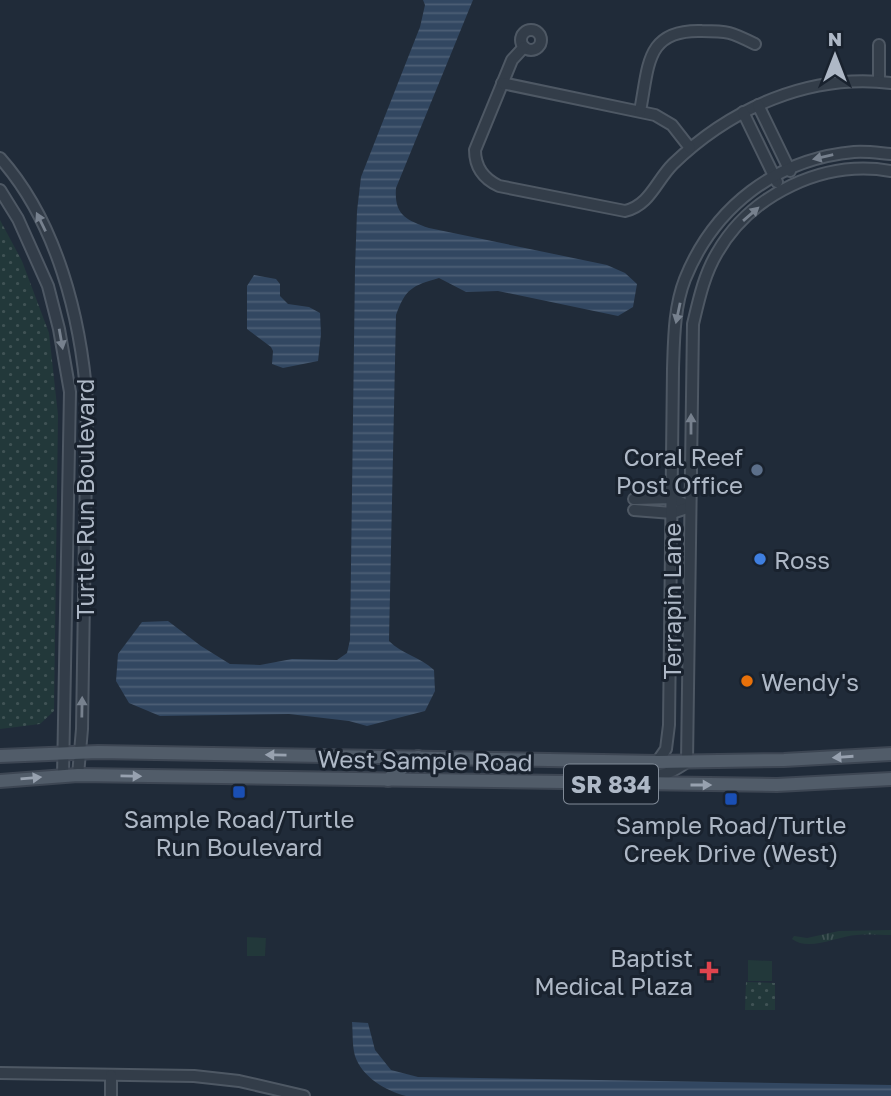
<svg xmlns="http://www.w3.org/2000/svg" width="891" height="1096" font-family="'Golos Text',sans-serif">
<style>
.grass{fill:url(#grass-tufts)}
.park{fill:url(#park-dots)}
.garden{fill:#22383a}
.water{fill:url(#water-rules)}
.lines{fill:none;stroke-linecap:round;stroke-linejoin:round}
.minor-casing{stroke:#4e5864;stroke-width:14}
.major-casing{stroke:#3d4653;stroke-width:16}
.minor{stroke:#333d49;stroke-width:10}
.major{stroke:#515c69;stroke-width:12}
.oneway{fill:#77818e}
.oneway2{fill:#97a1af}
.service-dot{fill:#5c6f8a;stroke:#19222e;stroke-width:2.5}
.shop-dot{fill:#3f7fe0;stroke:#19222e;stroke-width:2.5}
.food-dot{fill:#e8710a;stroke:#19222e;stroke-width:2.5}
.transit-dot{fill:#1a4fb4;stroke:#19222e;stroke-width:2.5}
.health-dot{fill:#e0444e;stroke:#19222e;stroke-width:2.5}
.labels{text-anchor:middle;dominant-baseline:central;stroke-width:6;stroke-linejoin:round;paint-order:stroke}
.shield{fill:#19222e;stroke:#818b98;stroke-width:2}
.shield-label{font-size:23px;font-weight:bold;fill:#aeb8c6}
.poi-label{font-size:24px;fill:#aeb8c6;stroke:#19222e;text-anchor:end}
.street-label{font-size:24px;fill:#aeb8c6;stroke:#19222e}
</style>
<defs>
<pattern id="grass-tufts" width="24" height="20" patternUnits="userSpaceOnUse" patternTransform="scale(1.75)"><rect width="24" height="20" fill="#22383a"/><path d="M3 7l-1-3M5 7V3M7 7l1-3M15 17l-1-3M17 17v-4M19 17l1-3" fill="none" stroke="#405355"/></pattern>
<pattern id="park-dots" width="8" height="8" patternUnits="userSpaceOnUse" patternTransform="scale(1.75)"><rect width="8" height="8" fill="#22383a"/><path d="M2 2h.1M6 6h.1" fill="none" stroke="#405355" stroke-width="1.8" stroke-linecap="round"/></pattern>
<pattern id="water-rules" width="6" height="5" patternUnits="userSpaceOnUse" patternTransform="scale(1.75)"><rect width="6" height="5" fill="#324761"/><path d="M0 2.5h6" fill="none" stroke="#4d5f76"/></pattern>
</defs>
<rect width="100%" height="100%" fill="#202b39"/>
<path class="grass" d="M891 930V935C880 935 868 934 857 935 837 936 809 952 792 939L794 936 807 938 839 931Z"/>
<g class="park">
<path d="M0 220 22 261 49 333 58 415 54 711 40 724 0 729Z"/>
<path d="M746 982 775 983V1010H745Z"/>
</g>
<g class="garden">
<path d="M247 937 266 938 265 956H247Z"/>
<path d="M748 960 772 961V981H748Z"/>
</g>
<g class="water">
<path d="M423 0H473L396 188C394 215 406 220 429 228L607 265 625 273 637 284 633 307 618 316 498 291 466 292 439 278C412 286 406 288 396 315L389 641C402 654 420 657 434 670L435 691 425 711 367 726 349 721 289 714 160 716 129 703 116 681 118 654 142 622 168 621 201 646 230 664 260 665 292 659 337 660 347 653 350 640 355 269 357 211 361 177 420 27 425 5Z"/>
<path d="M254 275 276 279 280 284V296L288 304 309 307 320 313 321 334 318 361 283 368 272 364 273 351 271 347 247 329V286Z"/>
<path d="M352 1022 368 1023 375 1050 391 1070 418 1077 891 1085V1096H406C386 1091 362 1077 355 1056 352 1045 353 1033 352 1022Z"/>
</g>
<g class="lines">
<defs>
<g id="minor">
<circle cx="531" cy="40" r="10"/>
<path d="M879 45V81"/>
<path d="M524 47 512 60 475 150C475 167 484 179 499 186L625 211C650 205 656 181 673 164 731 108 810 73 891 83"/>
<path d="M502 83 655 115 672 125 690 148"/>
<path d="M758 105 790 171"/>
<path d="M640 111C649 66 645 29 702 31 728 31 731 32 755 44"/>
<path d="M743 112 777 182"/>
<path d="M0 158C57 222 81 318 87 402L82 729 78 775"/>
<path d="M0 190 18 219 48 286 59 329 70 392 63 776"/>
<path d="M634 499 672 498 690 507"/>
<path d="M634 510 672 513 690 507"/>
<path d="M657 762 666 749 669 725 673 369C674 339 674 307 685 279 714 207 776 159 854 152 866 151 879 153 891 154"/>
<path d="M570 782C604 767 624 780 657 776 669 774 678 768 687 762L693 324C699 299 704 275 717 253 751 194 824 159 891 171"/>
<path d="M0 1073 194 1076 239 1081 304 1096"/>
<path d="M111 1075V1096"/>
</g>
<g id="major">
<path d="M0 756 98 752 657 762 784 760 891 754"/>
<path d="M388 780 394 774 418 757"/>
<path d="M0 781 78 775 777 785 891 779"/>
</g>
</defs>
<use href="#minor" class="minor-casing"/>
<use href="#major" class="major-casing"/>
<use href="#minor" class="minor"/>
<use href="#major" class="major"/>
</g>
<defs><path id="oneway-solid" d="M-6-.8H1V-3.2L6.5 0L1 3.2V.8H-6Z" transform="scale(1.75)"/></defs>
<g class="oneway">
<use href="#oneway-solid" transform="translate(823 157) rotate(167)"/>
<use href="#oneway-solid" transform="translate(751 214) rotate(-41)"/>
<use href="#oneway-solid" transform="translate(41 222) rotate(-116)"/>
<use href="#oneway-solid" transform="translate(678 313) rotate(102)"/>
<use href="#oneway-solid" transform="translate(61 339) rotate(80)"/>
<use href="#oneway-solid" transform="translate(691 424) rotate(-90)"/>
<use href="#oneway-solid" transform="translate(82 707) rotate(-89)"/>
</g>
<g class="oneway2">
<use href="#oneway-solid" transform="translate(276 755) rotate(-179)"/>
<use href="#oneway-solid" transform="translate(843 757) rotate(176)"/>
<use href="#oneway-solid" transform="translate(131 776) rotate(1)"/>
<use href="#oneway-solid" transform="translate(31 778) rotate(-5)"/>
<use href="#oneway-solid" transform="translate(701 785)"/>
</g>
<circle class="service-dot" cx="757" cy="470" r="7"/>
<circle class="shop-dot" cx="760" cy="559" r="7"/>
<circle class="food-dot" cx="747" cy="681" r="7"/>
<g class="transit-dot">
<rect x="232" y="785" width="14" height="14" rx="3.5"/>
<rect x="724" y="792" width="14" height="14" rx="3.5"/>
</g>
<path class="health-dot" d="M705.5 960.5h7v7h7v7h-7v7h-7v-7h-7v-7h7z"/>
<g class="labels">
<rect class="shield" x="564" y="764.5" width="94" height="39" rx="5"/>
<g class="shield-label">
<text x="611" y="784">SR 834</text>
</g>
<g class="poi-label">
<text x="743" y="456">Coral Reef<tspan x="743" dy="28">Post Office</tspan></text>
<text x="774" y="559" text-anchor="start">Ross</text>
<text x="761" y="681" text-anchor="start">Wendy's</text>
<text x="239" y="818" text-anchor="middle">Sample Road/Turtle<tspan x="239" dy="28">Run Boulevard</tspan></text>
<text x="731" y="824" text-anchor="middle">Sample Road/Turtle<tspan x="731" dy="28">Creek Drive (West)</tspan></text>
<text x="693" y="957">Baptist<tspan x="693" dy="28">Medical Plaza</tspan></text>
</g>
<g class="street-label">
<text transform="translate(84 499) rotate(-90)">Turtle Run Boulevard</text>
<text transform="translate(671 601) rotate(-90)">Terrapin Lane</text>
<text transform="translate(425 760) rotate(1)">West Sample Road</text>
</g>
</g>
<g transform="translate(835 56)" stroke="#19222e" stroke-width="5" paint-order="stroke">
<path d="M0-5L12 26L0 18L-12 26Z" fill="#aeb8c6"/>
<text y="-10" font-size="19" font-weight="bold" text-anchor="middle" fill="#aeb8c6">N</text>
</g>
</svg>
